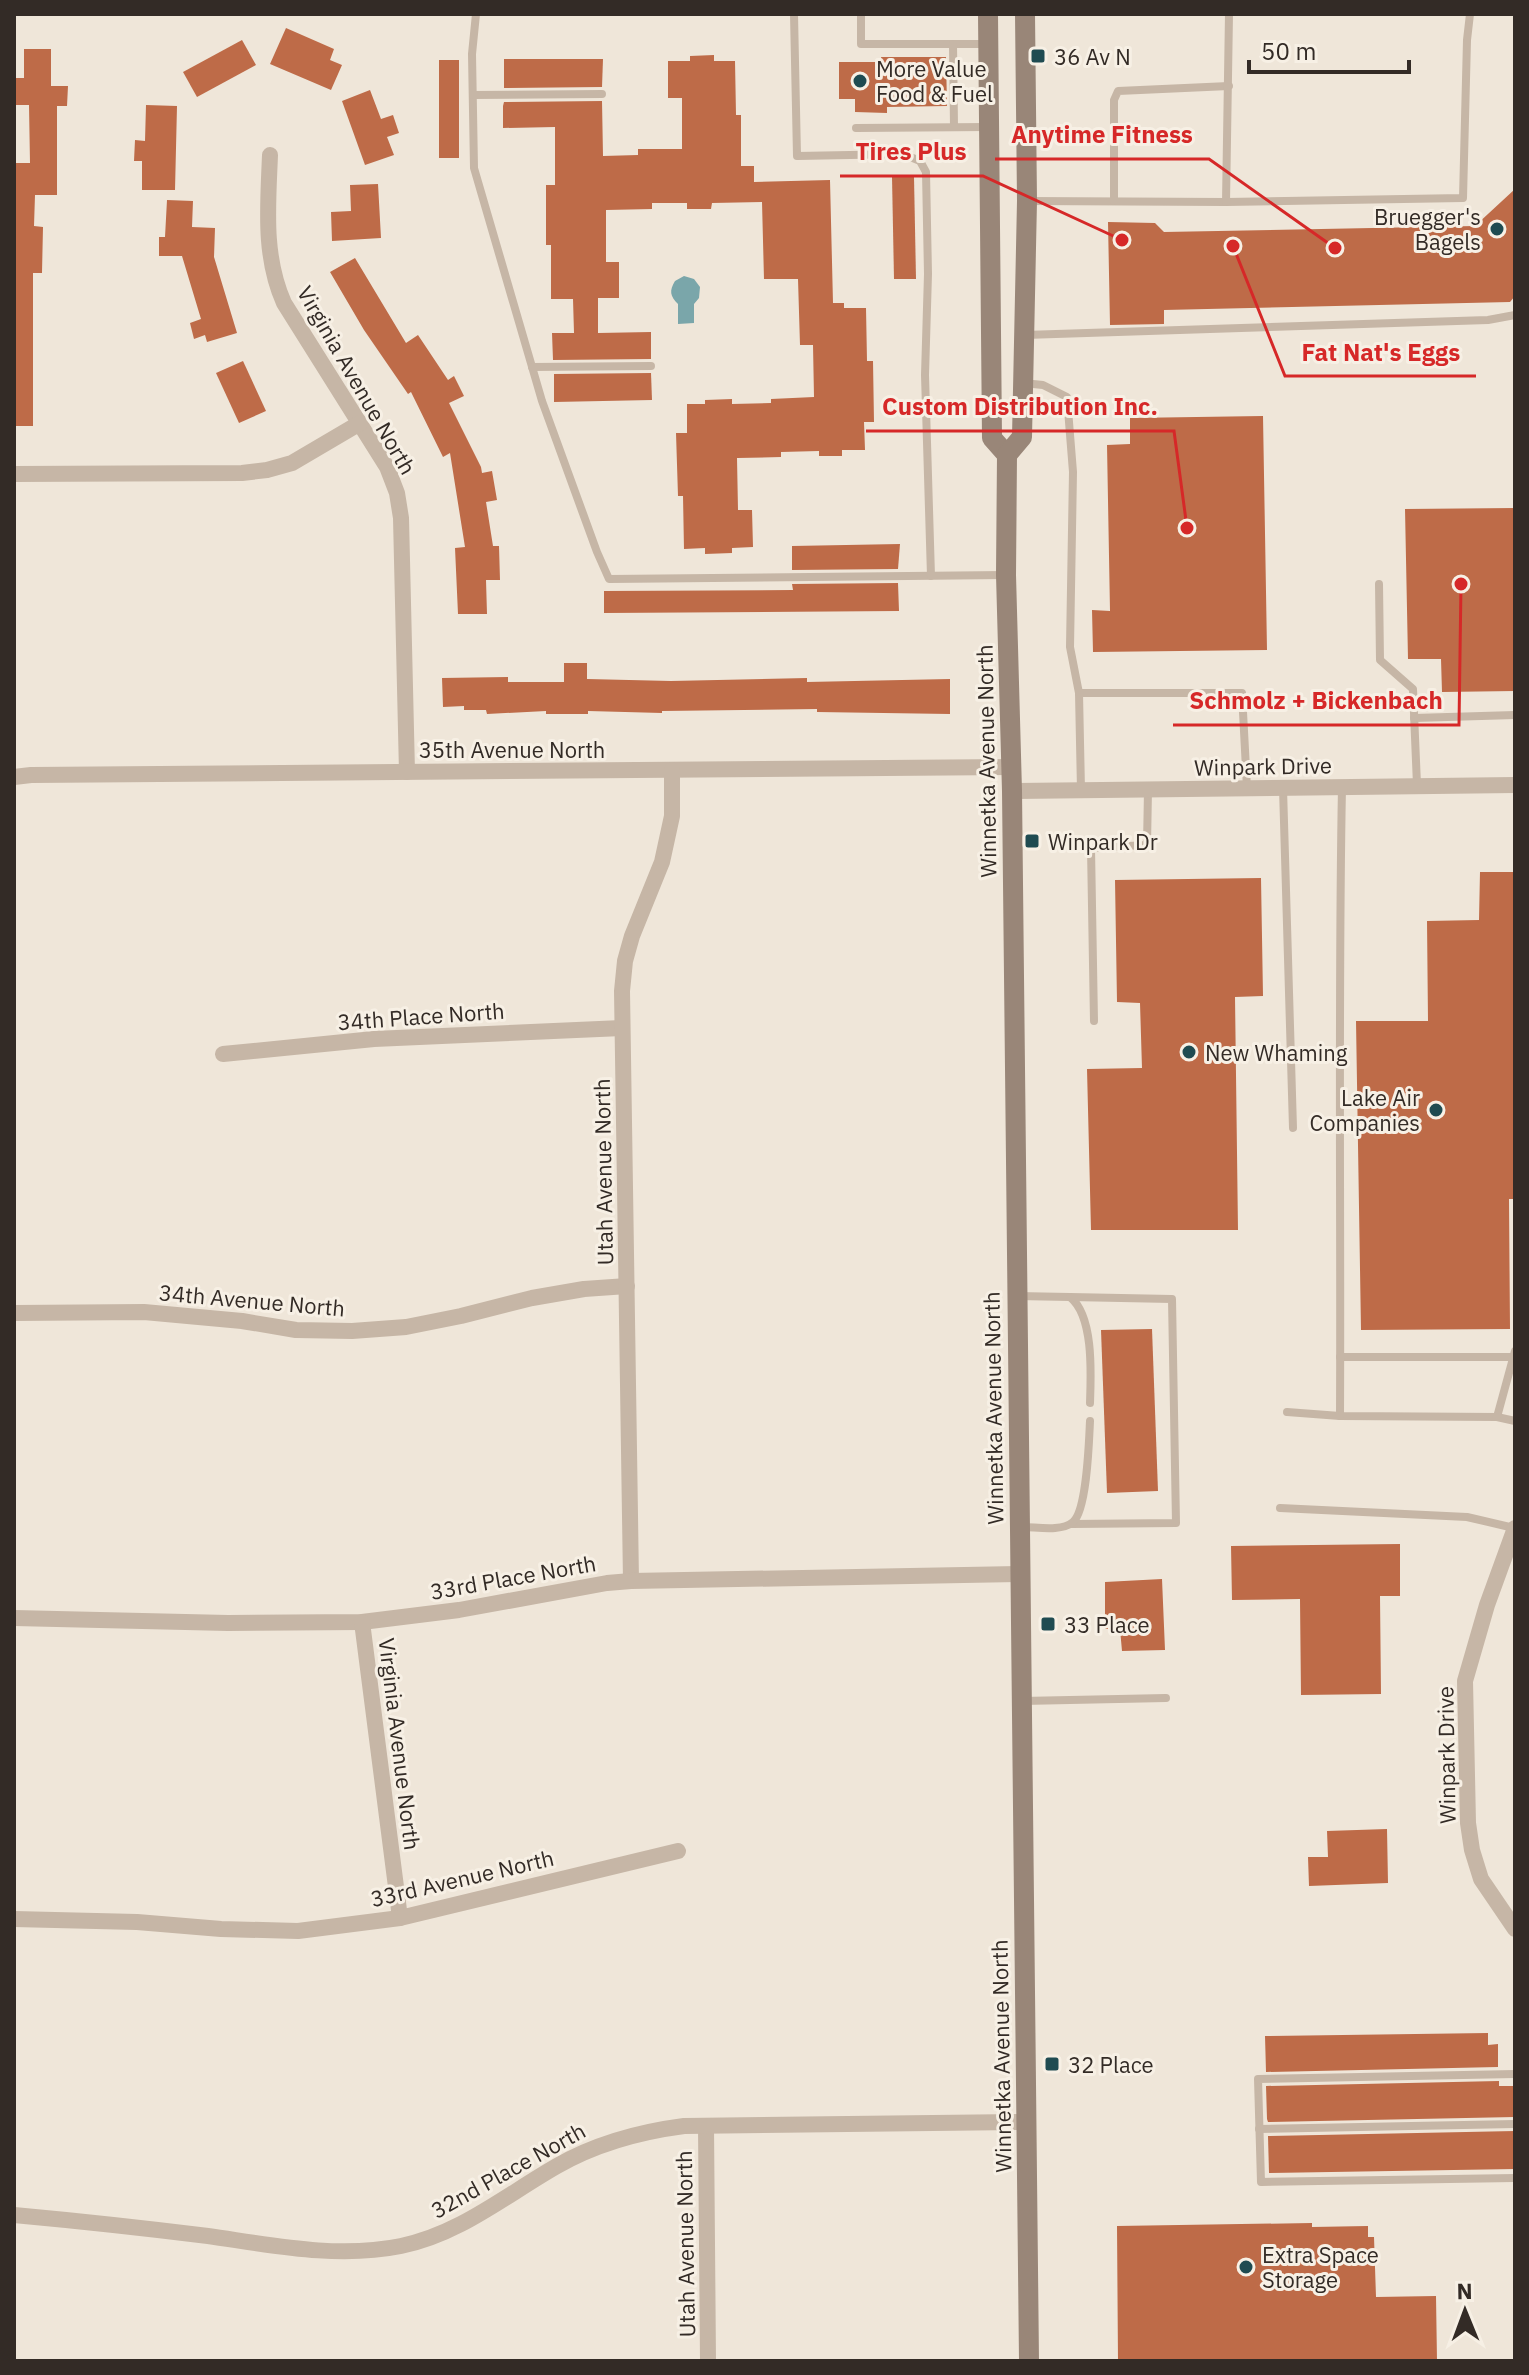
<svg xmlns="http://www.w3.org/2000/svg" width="1529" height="2375" font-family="'IBM Plex Sans',sans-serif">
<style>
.water{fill:#7aa6aa}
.building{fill:#be6b48}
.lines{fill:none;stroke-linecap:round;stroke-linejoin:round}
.lane{stroke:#c6b6a6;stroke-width:8}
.street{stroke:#c6b6a6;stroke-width:16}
.secondary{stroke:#998678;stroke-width:20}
.poi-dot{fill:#1f4b51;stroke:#f7f0e5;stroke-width:3}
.labels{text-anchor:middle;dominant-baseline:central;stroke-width:6;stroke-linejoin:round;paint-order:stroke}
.poi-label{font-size:22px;fill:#332b26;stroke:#f7f0e5;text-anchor:start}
.street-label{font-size:22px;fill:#332b26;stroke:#f7f0e5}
.leader{fill:none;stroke:#d62828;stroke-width:3}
.callout-dot{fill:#d62828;stroke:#f7f0e5;stroke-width:3}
.callout-label{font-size:24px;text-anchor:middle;font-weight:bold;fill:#d62828;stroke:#f7f0e5;stroke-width:6;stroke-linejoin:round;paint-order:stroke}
</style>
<rect width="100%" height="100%" fill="#efe6d9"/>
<path class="water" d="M684 276 694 279 700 287 699 298 694 304V323L678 324V304C670 296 669 291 675 281Z"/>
<g class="building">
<path d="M286 28 334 49 330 60 342 65 331 90 270 64Z"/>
<path d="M242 40 256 65 197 97 183 72Z"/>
<path d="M24 49H51V86H68L67 106H57V195H35L34 226 43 227 42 273H33V426H14V163H30L29 105H14V78H24Z"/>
<path d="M714 55V61H735L736 115H741V166H754V182L830 180 833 303H844V308H866L867 361H873L874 422H864L865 450H842V456H819V451L781 452V457L737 458 738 510H752L753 547 732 548V553L705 554V548L684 549 683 496H678L676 433H687V404H705V400L732 399V404L771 403V399L814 397 813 345H800L798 279H764L762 202 712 203 711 209H687V203H652V209L606 210V262H619V298H598V333L651 332V359L553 360 552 333H574L573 299H551V245H546V185H555V127L503 128V106L504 102 602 101 603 156 638 155V149H682V98H668V61H690V56Z"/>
<path d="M881 57H946L947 106 887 107V113L855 112V99H839V62H882Z"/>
<path d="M504 59H603L602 87 504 88Z"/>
<rect x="439" y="60" width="20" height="98"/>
<path d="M370 90 381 119 393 115 399 133 387 137 394 155 365 165 342 101Z"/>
<path d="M146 105 177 106 175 190H142V161H134L135 140 145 141Z"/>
<path d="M892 177H914L916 279H894Z"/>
<path d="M378 184 381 238 332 241 331 212 351 211 350 185Z"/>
<path d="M1515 189V296L1510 302 1164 310V324L1110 325 1108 222 1155 223 1164 232 1475 226Z"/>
<path d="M167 200 193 201 192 227 215 228 214 257 237 333 207 342 205 335 194 339 190 323 201 319 182 256H159V237H165Z"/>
<path d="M355 258 406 343 418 335 448 380 454 376 464 396 449 403 481 467 482 473 492 471 497 500 486 502 493 546H499L500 580H486L487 614H458L455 548 465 547 450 453 443 457 411 392 408 394 364 330 330 272Z"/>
<path d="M243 361 266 411 239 423 216 373Z"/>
<path d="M651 373 652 400 554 402V374Z"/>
<path d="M1263 416 1267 650 1093 652 1092 610 1110 611 1107 445 1130 444V418Z"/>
<path d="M1515 508V691L1442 692 1441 659H1408L1405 509Z"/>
<path d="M900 544 898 569 792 570V546Z"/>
<path d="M898 583 899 611 604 613V591L793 590 792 584Z"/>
<path d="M564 663H587V679L671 681 807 678V682L950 679V714L817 712V709L662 711V713L588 711V714H546V711L487 714 486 710H464V706L443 707 442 678 508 677V682H564Z"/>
<path d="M1480 872H1515V1199H1509L1510 1329 1361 1330 1356 1021H1428L1427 921 1479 920Z"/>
<path d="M1261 878 1263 996 1235 997 1238 1230H1091L1087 1069 1142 1068 1140 1003 1117 1002 1115 880Z"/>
<path d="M1152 1329 1158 1491 1107 1493 1101 1330Z"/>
<path d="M1400 1544V1596H1380L1381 1694 1301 1695 1300 1599 1232 1600 1231 1546Z"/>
<path d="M1162 1579 1165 1650 1122 1651 1120 1629H1105V1582Z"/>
<path d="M1387 1829 1388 1883 1309 1886 1308 1857H1328L1327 1831Z"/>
<path d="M1488 2033V2045L1498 2044V2067L1266 2072 1265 2036Z"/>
<path d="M1499 2081V2086H1515V2117L1268 2122 1267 2119 1266 2086Z"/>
<path d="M1515 2131V2169L1269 2173 1268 2136Z"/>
<path d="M1312 2223V2227L1368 2226V2237H1374L1376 2297 1436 2296 1437 2361H1118L1117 2226Z"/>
</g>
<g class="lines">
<g class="lane">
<path d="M476 14 472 54 474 168 542 401 597 552 609 579 1005 575"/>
<path d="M794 14 797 156 903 154 920 161 926 172 928 274 925 375 931 576"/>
<path d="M861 14V44H986"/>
<path d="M953 44 954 127"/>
<path d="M473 95 602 94"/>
<path d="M856 128 987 127"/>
<path d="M1028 201 1226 202 1463 198 1467 40 1470 14"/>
<path d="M1114 201V100L1118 91 1229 86"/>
<path d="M1226 202 1229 14"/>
<path d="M1025 335 1488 320 1515 315"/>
<path d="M532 367 651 366"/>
<path d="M1023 383 1043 385 1067 397 1073 472 1070 647 1079 693"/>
<path d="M1379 584 1380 660 1413 689 1417 785"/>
<path d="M1414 718 1515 715"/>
<path d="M1283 788 1293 1128"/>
<path d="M1081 790 1079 693H1242L1247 788"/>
<path d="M1094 1021 1091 848 1147 845 1148 790"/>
<path d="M1017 1296 1070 1297C1094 1316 1091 1374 1090 1403"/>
<path d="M1070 1297 1172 1299 1176 1523 1072 1524"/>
<path d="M1340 1357H1513"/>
<path d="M1287 1412 1340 1416 1497 1417 1515 1421"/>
<path d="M1340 1416C1341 1206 1338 997 1342 787"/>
<path d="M1497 1417 1515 1351"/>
<path d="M1280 1508 1467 1517 1514 1528"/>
<path d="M1023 1527C1037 1527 1061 1532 1073 1522 1087 1510 1089 1441 1090 1421"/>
<path d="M1022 1701 1166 1698"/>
<path d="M1515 2074 1258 2079 1261 2182 1515 2178"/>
<path d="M1259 2129 1515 2124"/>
</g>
<g class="street">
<path d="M270 155C268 206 263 256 284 303L387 467 397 493 401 518 407 772"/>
<path d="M14 474 242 473 267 470 292 463 360 423"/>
<path d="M14 777 31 775 1010 767"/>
<path d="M1012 791 1515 785"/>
<path d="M223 1054 374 1039 622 1028"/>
<path d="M14 1313 144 1312 242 1321 296 1330 352 1331 406 1327 461 1316 532 1298 584 1289 627 1286"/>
<path d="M1515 1528 1487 1605 1465 1681 1468 1823 1472 1850 1481 1879 1515 1929"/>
<path d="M631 1581 622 991 625 961 632 936 662 862 672 816V770"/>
<path d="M14 1618 228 1623 362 1622 459 1610 607 1583 631 1581 1020 1574"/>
<path d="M362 1622 400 1918"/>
<path d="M14 1919 137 1922 221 1929 298 1931 400 1918 678 1851"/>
<path d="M706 2126 708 2361"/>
<path d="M14 2215C79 2221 143 2228 208 2236 271 2245 337 2259 401 2246 460 2234 506 2195 557 2166 597 2143 638 2132 684 2126L1026 2122"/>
</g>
<g class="secondary">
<path d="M988 14 992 438 1007 455"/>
<path d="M1025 14 1027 201 1022 437 1007 455 1006 575 1012 791 1029 2361"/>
</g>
</g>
<g class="poi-dot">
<rect x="1030" y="48" width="16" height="16" rx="4"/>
<circle cx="860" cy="81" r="8"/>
<circle cx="1497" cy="229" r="8"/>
<rect x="1024" y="833" width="16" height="16" rx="4"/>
<circle cx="1189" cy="1052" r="8"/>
<circle cx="1436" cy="1110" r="8"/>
<rect x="1040" y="1616" width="16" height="16" rx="4"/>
<rect x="1044" y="2056" width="16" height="16" rx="4"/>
<circle cx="1246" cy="2267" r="8"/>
</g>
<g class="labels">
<g class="poi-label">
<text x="1054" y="56">36 Av N</text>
<text x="876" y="68">More Value<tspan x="876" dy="25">Food &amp; Fuel</tspan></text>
<text x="1481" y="216" text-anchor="end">Bruegger's<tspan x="1481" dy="25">Bagels</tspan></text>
<text x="1048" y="841">Winpark Dr</text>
<text x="1205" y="1052">New Whaming</text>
<text x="1420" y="1097" text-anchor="end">Lake Air<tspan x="1420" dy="25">Companies</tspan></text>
<text x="1064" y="1624">33 Place</text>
<text x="1068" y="2064">32 Place</text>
<text x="1262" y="2254">Extra Space<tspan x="1262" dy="25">Storage</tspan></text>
</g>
<g class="street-label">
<text transform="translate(357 380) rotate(60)">Virginia Avenue North</text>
<text x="512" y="749">35th Avenue North</text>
<text transform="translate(986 761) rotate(-91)">Winnetka Avenue North</text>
<text transform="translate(1263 766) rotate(-1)">Winpark Drive</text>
<text transform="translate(421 1016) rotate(-4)">34th Place North</text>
<text transform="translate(603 1172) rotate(-91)">Utah Avenue North</text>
<text transform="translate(252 1300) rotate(5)">34th Avenue North</text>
<text transform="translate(993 1408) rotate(-91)">Winnetka Avenue North</text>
<text transform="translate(513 1577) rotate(-10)">33rd Place North</text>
<text transform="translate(400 1744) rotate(83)">Virginia Avenue North</text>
<text transform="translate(1446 1755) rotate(-91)">Winpark Drive</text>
<text transform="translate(462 1878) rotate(-13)">33rd Avenue North</text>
<text transform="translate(1001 2056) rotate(-91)">Winnetka Avenue North</text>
<text transform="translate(508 2170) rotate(-29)">32nd Place North</text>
<text transform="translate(685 2244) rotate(-91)">Utah Avenue North</text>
</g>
</g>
<path class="leader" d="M1335 248L1209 159H995M1122 240L983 176H840M1233 246L1285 376H1476M1187 528L1174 431H866M1461 584L1459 725H1173"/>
<g class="callout-dot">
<circle cx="1335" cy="248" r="8"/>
<circle cx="1122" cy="240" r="8"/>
<circle cx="1233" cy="246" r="8"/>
<circle cx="1187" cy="528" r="8"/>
<circle cx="1461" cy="584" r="8"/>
</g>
<g class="callout-label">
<text x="1102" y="143">Anytime Fitness</text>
<text x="911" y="160">Tires Plus</text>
<text x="1381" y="361">Fat Nat's Eggs</text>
<text x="1020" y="415">Custom Distribution Inc.</text>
<text x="1316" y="709">Schmolz + Bickenbach</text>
</g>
<rect width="1529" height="2375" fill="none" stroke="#332b26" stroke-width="32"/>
<g transform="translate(1465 2311) rotate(359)" stroke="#f7f0e5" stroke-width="6" paint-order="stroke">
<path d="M0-6L14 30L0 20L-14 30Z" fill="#332b26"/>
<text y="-12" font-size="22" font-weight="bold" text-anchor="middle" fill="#332b26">N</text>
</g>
<path d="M1249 60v12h160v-12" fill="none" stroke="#332b26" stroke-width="4"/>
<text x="1261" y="60" font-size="24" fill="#332b26" stroke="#f7f0e5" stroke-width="6" paint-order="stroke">50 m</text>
</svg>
